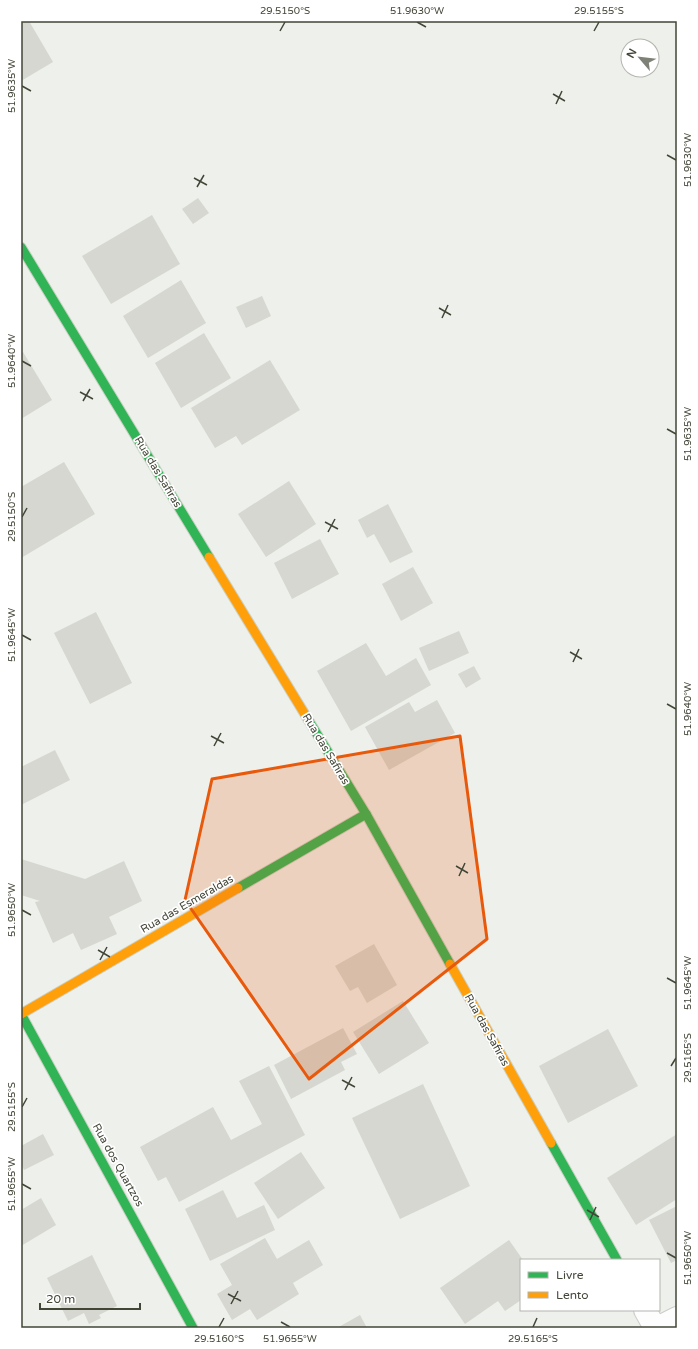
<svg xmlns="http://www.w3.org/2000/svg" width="698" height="1349" font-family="'Varela Round',sans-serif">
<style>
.building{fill:#d5d7d0}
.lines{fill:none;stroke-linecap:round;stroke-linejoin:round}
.street-casing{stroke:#cccec8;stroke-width:24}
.fast-casing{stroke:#cbd0c4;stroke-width:11}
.slow-casing{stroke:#cbd0c4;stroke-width:11}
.street{stroke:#fcfdfc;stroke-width:22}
.fast{stroke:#30b455;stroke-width:9}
.slow{stroke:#ff9f0a;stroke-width:9}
.marked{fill:#e8590c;fill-opacity:0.2;stroke:#e8590c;stroke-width:3;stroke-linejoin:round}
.ticks{fill:none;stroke:#424637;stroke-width:1.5}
.labels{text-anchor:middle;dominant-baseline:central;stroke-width:3.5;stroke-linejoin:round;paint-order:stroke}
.street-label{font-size:11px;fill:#424637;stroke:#fff}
.neatline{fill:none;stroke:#424637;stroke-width:1.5}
.ticks-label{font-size:10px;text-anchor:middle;fill:#424637}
</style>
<rect width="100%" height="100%" fill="#eef0eb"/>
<g class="building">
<path d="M21 21H29L53 62 21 81Z"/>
<path d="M198 198 209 213 193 224 182 209Z"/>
<path d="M152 215 180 264 111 304 82 256Z"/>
<path d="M181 280 206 323 148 358 123 316Z"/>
<path d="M262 296 271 316 246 328 236 307Z"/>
<path d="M204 333 231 378 181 408 155 363Z"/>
<path d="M23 352 52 400 21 419V353Z"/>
<path d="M270 360 300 410 242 445 236 436 215 448 191 408Z"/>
<path d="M64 462 95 514 21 558V487Z"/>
<path d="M289 481 316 524 266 557 238 514Z"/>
<path d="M388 504 413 552 390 563 374 534 367 538 358 520Z"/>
<path d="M320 539 339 574 292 599 274 563Z"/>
<path d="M413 567 433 603 401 621 382 584Z"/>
<path d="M96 612 132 683 90 704 54 633Z"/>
<path d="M459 631 469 653 429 671 419 648Z"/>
<path d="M366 643 386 676 416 658 431 685 351 731 317 671Z"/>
<path d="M474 666 481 679 466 688 458 674Z"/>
<path d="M437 700 455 733 389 770 365 727 409 702 415 712Z"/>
<path d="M55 750 70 780 21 805V767Z"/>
<path d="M21 859 85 879 124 861 142 901 109 917 117 934 81 950 73 933 53 943 35 902 40 901 21 895Z"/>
<path d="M374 944 397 985 367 1003 358 987 350 991 335 966Z"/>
<path d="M403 1001 429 1043 379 1074 353 1032Z"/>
<path d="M343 1028 357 1054 341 1062 345 1070 291 1099 274 1065Z"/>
<path d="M608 1029 638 1086 568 1123 539 1066Z"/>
<path d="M269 1066 305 1135 179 1202 166 1177 158 1181 140 1147 213 1107 231 1140 262 1124 239 1081Z"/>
<path d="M423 1084 470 1186 400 1219 352 1118Z"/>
<path d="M43 1134 54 1155 24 1170 21 1163V1146Z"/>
<path d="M677 1134V1199L636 1225 607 1178Z"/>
<path d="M301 1152 325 1188 278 1219 254 1183Z"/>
<path d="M223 1190 237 1218 264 1205 275 1230 210 1261 185 1209Z"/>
<path d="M41 1198 56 1225 21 1246V1210Z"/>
<path d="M677 1206V1260L671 1263 649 1220Z"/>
<path d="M265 1238 277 1259 309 1240 323 1265 293 1283 299 1294 257 1320 250 1309 232 1320 217 1294 232 1285 220 1264Z"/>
<path d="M509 1240 523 1260H521V1300L505 1311 498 1301 465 1324 440 1288Z"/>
<path d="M92 1255 117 1306 99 1315 101 1318 89 1324 84 1313 68 1321 47 1278Z"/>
<path d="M360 1315 367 1328H337Z"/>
</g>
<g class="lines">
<defs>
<g id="street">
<path d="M645 1310 655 1328"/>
<path d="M657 1328 677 1318"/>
</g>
<g id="fast">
<path d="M21 247 209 557"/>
<path d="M309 721 366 814 450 964"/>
<path d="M238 888 366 814"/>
<path d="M21 1014 193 1328"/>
<path d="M551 1143 617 1260"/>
</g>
<g id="slow">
<path d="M209 557 309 721"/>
<path d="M450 964 551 1143"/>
<path d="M21 1014 238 888"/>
</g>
</defs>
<use href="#street" class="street-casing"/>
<use href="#fast" class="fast-casing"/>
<use href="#slow" class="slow-casing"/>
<use href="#street" class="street"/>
<use href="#fast" class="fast"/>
<use href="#slow" class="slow"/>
</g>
<path class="marked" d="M460 736 487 939 309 1079 185 900 212 779Z"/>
<path class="ticks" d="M417 22 426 27M280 31 285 22M594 31 599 22M22 86 31 91M553 94 565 101M556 104 562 91M667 155 676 160M194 178 207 185M197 187 204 175M439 308 451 315M442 318 448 305M22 361 31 366M80 392 93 399M83 401 90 389M667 429 676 434M22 517 27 508M325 522 338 529M328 532 335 519M22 635 31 640M570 652 582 659M573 662 579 649M667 704 676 709M211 736 224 743M214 746 221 733M456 866 468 873M459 876 465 863M22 910 31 915M98 950 110 957M100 960 107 947M667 978 676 983M671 1066 676 1058M342 1080 355 1087M345 1090 352 1077M22 1107 27 1098M22 1184 31 1189M587 1210 599 1217M590 1220 596 1207M667 1253 676 1258M228 1294 241 1301M231 1304 238 1291M281 1322 290 1327M219 1327 224 1318M533 1327 537 1318"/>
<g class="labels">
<g class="street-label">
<text transform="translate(158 472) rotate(59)">Rua das Safiras</text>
<text transform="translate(326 749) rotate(59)">Rua das Safiras</text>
<text transform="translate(187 904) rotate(-30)">Rua das Esmeraldas</text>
<text transform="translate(487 1030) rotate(61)">Rua das Safiras</text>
<text transform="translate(118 1165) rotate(61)">Rua dos Quartzos</text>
</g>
</g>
<rect width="698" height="1349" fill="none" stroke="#ffffff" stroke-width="44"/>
<rect x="520" y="1259" width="140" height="52" fill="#ffffff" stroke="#b3b5af"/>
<rect x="528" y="1272" width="20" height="6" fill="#30b455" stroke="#b3b5af"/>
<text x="556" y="1279" font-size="12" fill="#424637">Livre</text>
<rect x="528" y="1292" width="20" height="6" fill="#ff9f0a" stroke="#b3b5af"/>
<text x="556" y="1299" font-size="12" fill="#424637">Lento</text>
<g transform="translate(640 58) rotate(298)"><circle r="19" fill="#ffffff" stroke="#b3b5af"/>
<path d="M0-3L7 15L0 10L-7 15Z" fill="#7e8276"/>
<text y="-6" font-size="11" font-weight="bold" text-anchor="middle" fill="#424637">N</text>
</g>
<path d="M40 1303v6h100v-6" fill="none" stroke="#424637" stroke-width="2"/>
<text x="46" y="1303" font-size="12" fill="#424637" stroke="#ffffff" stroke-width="3" paint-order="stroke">20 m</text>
<rect x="22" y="22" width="654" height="1305" class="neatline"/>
<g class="ticks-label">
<text x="285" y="14">29.5150°S</text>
<text x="417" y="14">51.9630°W</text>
<text x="599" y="14">29.5155°S</text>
<text transform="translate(11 86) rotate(-90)" y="4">51.9635°W</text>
<text transform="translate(687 160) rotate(-90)" y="4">51.9630°W</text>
<text transform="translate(11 361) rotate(-90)" y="4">51.9640°W</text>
<text transform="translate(687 434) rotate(-90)" y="4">51.9635°W</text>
<text transform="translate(11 517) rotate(-90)" y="4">29.5150°S</text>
<text transform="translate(11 635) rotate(-90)" y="4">51.9645°W</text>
<text transform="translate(687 709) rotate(-90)" y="4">51.9640°W</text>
<text transform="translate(11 910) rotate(-90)" y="4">51.9650°W</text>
<text transform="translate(687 983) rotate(-90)" y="4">51.9645°W</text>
<text transform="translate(687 1058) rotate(-90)" y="4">29.5165°S</text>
<text transform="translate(11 1107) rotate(-90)" y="4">29.5155°S</text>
<text transform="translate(11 1184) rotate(-90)" y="4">51.9655°W</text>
<text transform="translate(687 1258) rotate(-90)" y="4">51.9650°W</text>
<text x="219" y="1342">29.5160°S</text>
<text x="290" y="1342">51.9655°W</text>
<text x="533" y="1342">29.5165°S</text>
</g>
</svg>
